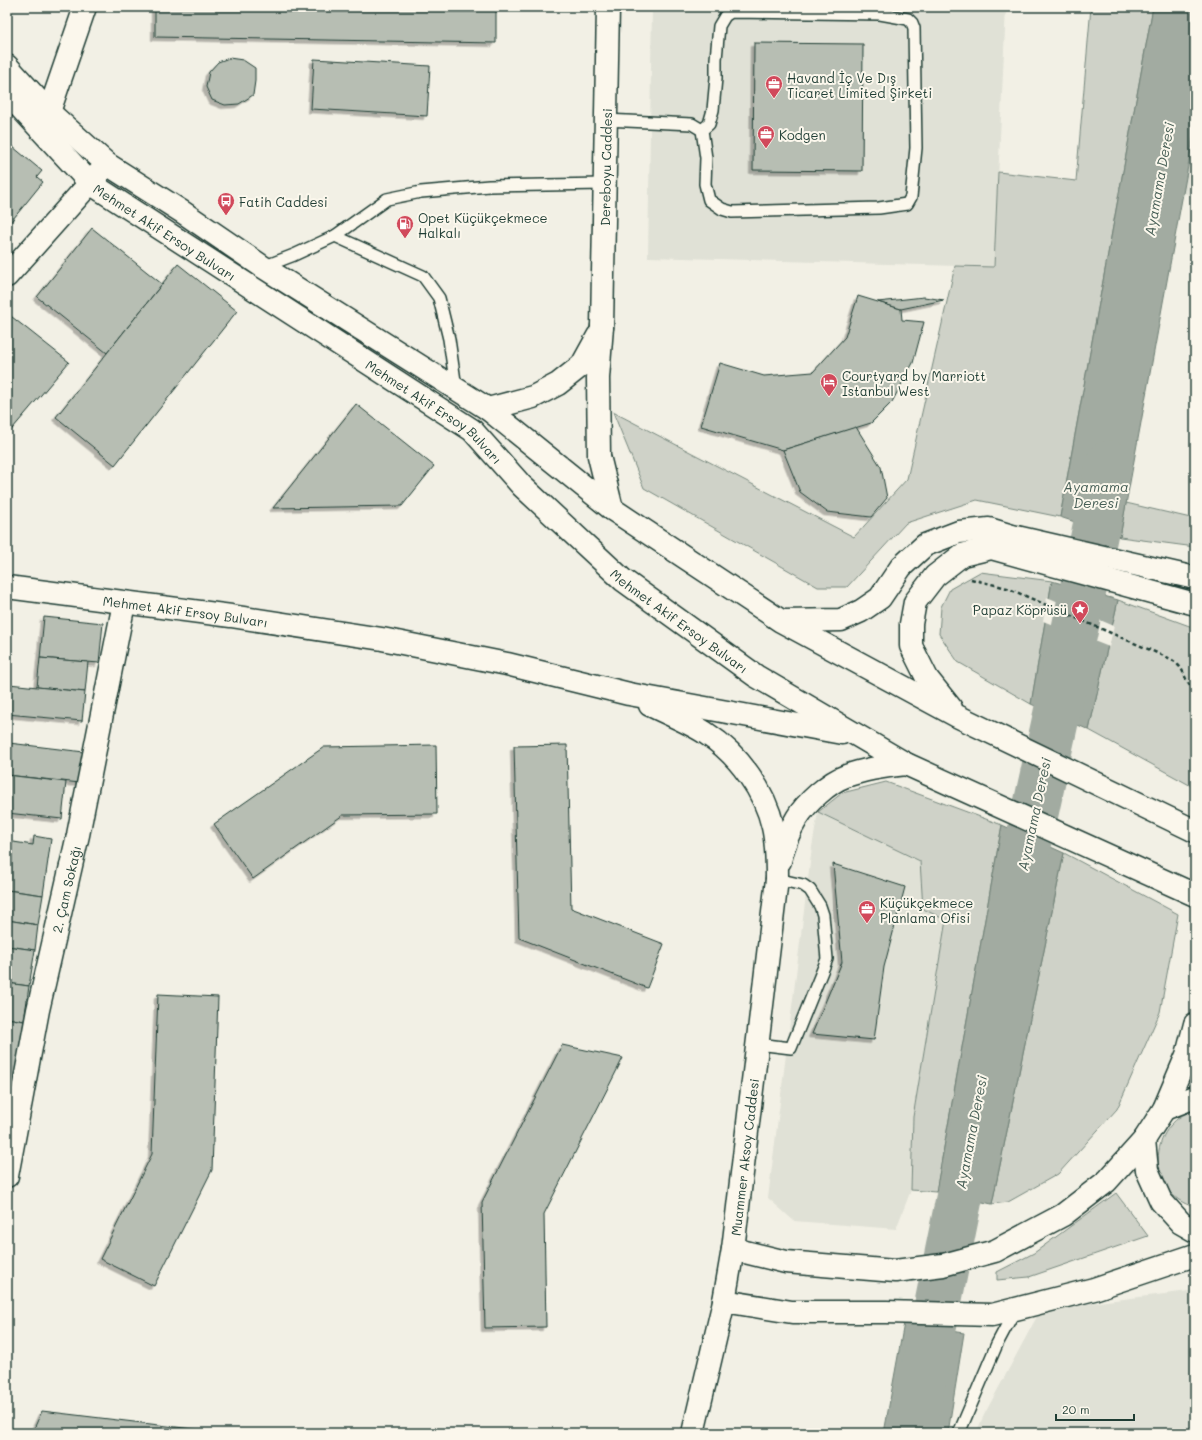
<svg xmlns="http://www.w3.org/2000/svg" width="1202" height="1440" font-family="Mali,sans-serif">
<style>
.built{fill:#e0e1d6}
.green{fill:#cfd2c8;stroke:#77887e}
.water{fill:#a2aba1;stroke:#6e7f75}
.pier{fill:#f2f0e5}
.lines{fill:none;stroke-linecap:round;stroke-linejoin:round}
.river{stroke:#a2aba1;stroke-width:47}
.building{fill:#b7beb3;stroke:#1f3d34;filter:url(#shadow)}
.service-casing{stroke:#1f3d34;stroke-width:14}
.minor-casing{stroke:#1f3d34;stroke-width:25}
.secondary-casing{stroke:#1f3d34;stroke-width:25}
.primary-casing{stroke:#1f3d34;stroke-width:25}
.path{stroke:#1f3d34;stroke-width:2.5;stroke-dasharray:4 3;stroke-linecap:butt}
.service{stroke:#fbf7ec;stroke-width:11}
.minor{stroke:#fbf7ec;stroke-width:22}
.secondary{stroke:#fbf7ec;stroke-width:22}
.primary{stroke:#fbf7ec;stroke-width:22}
.labels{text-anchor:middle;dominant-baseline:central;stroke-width:4;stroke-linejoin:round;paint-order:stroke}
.poi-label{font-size:13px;fill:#1f3d34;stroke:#fbf7ec;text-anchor:start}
.street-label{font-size:13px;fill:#1f3d34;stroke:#fbf7ec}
.water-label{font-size:14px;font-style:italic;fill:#465e55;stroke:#fbf7ec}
</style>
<defs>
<filter id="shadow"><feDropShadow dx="-3.5" dy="3.5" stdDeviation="0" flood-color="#0004"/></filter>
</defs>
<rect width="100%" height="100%" fill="#f2f0e5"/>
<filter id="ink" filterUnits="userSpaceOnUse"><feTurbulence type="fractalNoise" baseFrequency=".025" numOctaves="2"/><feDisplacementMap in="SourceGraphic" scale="8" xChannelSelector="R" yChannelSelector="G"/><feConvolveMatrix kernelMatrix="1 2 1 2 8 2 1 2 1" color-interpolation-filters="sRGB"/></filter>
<g filter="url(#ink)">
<g class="built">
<path d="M652 7H1006L994 267 648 257Z"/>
<path d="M1195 128V196L1183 193Z"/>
<path d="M818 812 920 861 923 909 946 920 913 1117 911 1190 896 1229 794 1221 768 1198 812 847Z"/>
<path d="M1195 1289V1433H976L984 1415 1041 1309 1189 1291Z"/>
</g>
<g class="green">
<path d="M1091 7H1153L1060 517 977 500 906 523 847 587H818L644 488 613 412 854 537 907 479 955 266 994 267 998 172 1076 181Z"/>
<path d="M1126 503 1195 519V547L1120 537Z"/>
<path d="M980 572 1052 581 1031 704 958 662 939 634 941 607 950 589Z"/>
<path d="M1118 600 1195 628V788L1089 730Z"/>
<path d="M886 782 1002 825 936 1192 911 1190 913 1117 946 920 923 909 920 861 818 812 842 793Z"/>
<path d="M1064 853 1178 914 1160 1012 1117 1109 1058 1174 1008 1202 992 1204Z"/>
<path d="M1195 1110V1207C1146 1195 1146 1124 1195 1110Z"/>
<path d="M1116 1193 1148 1236 1029 1277 997 1280V1272L1034 1253Z"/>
</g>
<g class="water">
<path d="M1153 7H1195V128L1120 537 1060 517Z"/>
<path d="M1052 581 1118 600 1089 730 1031 704Z"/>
<path d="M1002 825 1064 853 992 1204 936 1192Z"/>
<path d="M904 1323 964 1333 948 1433H884Z"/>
</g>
<path class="pier" d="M1047 597 1114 626 1109 647 1043 621Z"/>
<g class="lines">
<g class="river">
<path d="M1016 900 1067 667 1109 464"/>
<path d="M912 1433 972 1134"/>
</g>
</g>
<g class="building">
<path d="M155 7H496V43L155 37Z"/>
<path d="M754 43 863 44 862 171 753 170Z"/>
<path d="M229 58 243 60 255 68V81L253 95 239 104 225 105 212 100 206 87 209 72 218 62Z"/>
<path d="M314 59 430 66 427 116 311 109Z"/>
<path d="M7 142 42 171 37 177 43 182 9 224 7 222Z"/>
<path d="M92 228 162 284 107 353 37 297Z"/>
<path d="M178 264 237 311 115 465 56 417Z"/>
<path d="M858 296 901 309 902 320 924 322 913 363 892 402 871 423 783 450 701 426 720 363 764 376 813 372 845 337Z"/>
<path d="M924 297 944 300 901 309 878 302Z"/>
<path d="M7 313 69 362 7 435Z"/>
<path d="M356 404 434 466 402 506 273 508Z"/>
<path d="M856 427 881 467 887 498 871 517 827 512 800 492 783 450Z"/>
<path d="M44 617 103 623 99 663 40 658Z"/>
<path d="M40 658 88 662 85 692 37 687Z"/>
<path d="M9 684 85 692 82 721 7 714Z"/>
<path d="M9 743 84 752 80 783 7 775Z"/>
<path d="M436 745 437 814 343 815 253 879 214 824 324 747Z"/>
<path d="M567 745 571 908 664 944 647 988 519 938 514 746Z"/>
<path d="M7 775 66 782 62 819 7 813Z"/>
<path d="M34 836 51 839 43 895 7 890V841L33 845Z"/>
<path d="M833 864 905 887 884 967 874 1040 812 1034 842 962Z"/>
<path d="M7 890 43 895 38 925 7 920Z"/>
<path d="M7 920 38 925 35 950 7 946Z"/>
<path d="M7 946 35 950 29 986 7 983Z"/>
<path d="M7 983 29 986 24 1021 7 1018Z"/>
<path d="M158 994 218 997 212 1170 154 1286 100 1259 152 1154Z"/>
<path d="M7 1018 24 1021 8 1132H7Z"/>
<path d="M562 1045 623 1058 544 1214 546 1327 485 1328 482 1202Z"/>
<path d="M42 1411 226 1433H32Z"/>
</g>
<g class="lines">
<defs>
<g id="service">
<path d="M731 12 880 14 908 19 912 23 914 28 916 148 911 197 907 204 879 208 732 212 722 209 709 200 705 184 706 158 702 130 709 124 713 110 716 78V59L719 26 725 16Z"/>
<path d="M605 120 692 124 702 130"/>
<path d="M335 236 423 276 439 298 449 339 456 388"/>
<path d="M263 267 294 255 335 236 387 199 421 192 489 186 604 184"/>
<path d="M758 1044 791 1048 827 959 823 915 820 906 810 890 803 885 777 879"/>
<path d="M959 1433 997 1344 1015 1310"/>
</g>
<g id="minor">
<path d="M49 112 85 7"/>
<path d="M7 276 107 164"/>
<path id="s1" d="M7 1176 38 1010 78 835 124 603"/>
</g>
<g id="secondary">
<path id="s2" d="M602 327 608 7"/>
<path d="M1164 1109 1195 1097"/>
<path d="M1144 1140 1147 1170 1161 1201 1181 1223 1195 1231"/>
<path d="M733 1249 786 1262 895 1271 943 1265 995 1251 1063 1215 1107 1181 1144 1140 1164 1109 1187 1055 1195 1024"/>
<path d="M724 1301 792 1312H886L992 1315 1094 1289 1195 1255"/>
<path id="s3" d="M693 1433 724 1301 733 1249 777 879"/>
</g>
<g id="primary">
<path d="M7 66 49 112 107 164 184 213 263 267 488 409 612 509 781 621 957 716 1195 831"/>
<path id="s4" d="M7 93 90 183 472 430 522 486 623 580 756 676 906 764 1195 895"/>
<path d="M602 327 598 378 599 456 612 509"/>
<path d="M488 409 533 397 558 384 582 365 598 336"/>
<path id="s5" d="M7 587 231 616 382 639 507 664 629 694 842 733"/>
<path d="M784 621 841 620 861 611 880 598 901 567 925 545 959 532 989 529 1012 536 1195 578"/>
<path d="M650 705C668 714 691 723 707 734 738 754 765 791 773 827 777 844 777 862 777 879"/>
<path d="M951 708 927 678 911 646V624L915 602 935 576 962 555 991 548 1195 604"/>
<path d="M780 861C783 847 789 831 797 818 806 803 829 782 846 776 865 769 885 766 906 764"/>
</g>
</defs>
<use href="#service" class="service-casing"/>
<use href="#minor" class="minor-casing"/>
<use href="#secondary" class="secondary-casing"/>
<use href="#primary" class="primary-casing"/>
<path class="path" d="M971 579 1007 588 1164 656C1169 658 1175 661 1178 665 1186 672 1184 683 1195 690"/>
<use href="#service" class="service"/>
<use href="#minor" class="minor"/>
<use href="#secondary" class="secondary"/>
<use href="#primary" class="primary"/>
</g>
</g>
<defs>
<symbol id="office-pin" viewBox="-11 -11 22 30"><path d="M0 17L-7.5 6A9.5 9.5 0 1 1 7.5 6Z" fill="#d1495b" stroke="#fbf7ec"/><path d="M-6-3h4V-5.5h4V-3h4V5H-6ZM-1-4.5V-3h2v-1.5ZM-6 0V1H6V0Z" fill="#fff"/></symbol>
<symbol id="bus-pin" viewBox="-11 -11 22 30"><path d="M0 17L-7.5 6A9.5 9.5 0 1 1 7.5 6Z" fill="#d1495b" stroke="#fbf7ec"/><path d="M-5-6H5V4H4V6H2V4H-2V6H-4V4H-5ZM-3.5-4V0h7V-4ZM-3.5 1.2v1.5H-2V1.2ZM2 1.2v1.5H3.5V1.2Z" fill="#fff"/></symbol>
<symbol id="fuel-pin" viewBox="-11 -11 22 30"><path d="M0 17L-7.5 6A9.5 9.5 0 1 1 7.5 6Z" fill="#d1495b" stroke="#fbf7ec"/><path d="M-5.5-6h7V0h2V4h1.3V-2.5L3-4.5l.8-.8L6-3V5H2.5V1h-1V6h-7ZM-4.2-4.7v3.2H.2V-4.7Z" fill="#fff"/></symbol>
<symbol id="hotel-pin" viewBox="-11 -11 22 30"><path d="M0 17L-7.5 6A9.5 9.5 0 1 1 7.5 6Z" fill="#d1495b" stroke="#fbf7ec"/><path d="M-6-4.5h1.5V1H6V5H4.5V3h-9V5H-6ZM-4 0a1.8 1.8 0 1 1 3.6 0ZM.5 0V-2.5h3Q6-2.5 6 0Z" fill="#fff"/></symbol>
<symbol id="sight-pin" viewBox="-11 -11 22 30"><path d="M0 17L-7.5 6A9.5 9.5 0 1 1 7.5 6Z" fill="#d1495b" stroke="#fbf7ec"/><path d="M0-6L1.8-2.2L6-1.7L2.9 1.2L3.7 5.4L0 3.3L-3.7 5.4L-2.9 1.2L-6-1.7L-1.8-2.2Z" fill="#fff"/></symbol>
</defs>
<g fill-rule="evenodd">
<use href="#office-pin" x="764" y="74" width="20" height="27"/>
<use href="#office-pin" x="756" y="124" width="20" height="27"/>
<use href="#bus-pin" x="216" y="191" width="20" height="27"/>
<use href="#fuel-pin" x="395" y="214" width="20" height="27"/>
<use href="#hotel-pin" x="819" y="372" width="20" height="27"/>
<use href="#sight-pin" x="1070" y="599" width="20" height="27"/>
<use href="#office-pin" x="857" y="899" width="20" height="27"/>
</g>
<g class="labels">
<g class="poi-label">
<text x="787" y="77">Havand İç Ve Dış<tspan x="787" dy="15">Ticaret Limited Şirketi</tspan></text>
<text x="779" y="134">Kodgen</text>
<text x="239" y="201">Fatih Caddesi</text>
<text x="418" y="217">Opet Küçükçekmece<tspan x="418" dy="15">Halkalı</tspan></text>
<text x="842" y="375">Courtyard by Marriott<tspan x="842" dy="15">Istanbul West</tspan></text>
<text x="1067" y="609" text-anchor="end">Papaz Köprüsü</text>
<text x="880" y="902">Küçükçekmece<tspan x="880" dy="15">Planlama Ofisi</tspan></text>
</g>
<g class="street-label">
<text stroke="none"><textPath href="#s2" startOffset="160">Dereboyu Caddesi</textPath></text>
<text stroke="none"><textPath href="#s4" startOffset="212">Mehmet Akif Ersoy Bulvarı</textPath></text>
<text stroke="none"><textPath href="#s4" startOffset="536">Mehmet Akif Ersoy Bulvarı</textPath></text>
<text stroke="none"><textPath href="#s5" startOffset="180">Mehmet Akif Ersoy Bulvarı</textPath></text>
<text stroke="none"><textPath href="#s4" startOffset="860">Mehmet Akif Ersoy Bulvarı</textPath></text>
<text stroke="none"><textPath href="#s1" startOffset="293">2. Çam Sokağı</textPath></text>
<text stroke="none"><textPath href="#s3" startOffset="281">Muammer Aksoy Caddesi</textPath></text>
</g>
<g class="water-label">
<text transform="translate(1159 179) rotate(-80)">Ayamama Deresi</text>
<text x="1096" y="486">Ayamama<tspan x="1096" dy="16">Deresi</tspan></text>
<text transform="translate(1034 814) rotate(-78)">Ayamama Deresi</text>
<text transform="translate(971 1132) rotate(-79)">Ayamama Deresi</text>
</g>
</g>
<rect width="1202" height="1440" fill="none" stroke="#fbf7ec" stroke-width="24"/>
<rect x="12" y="12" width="1178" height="1416" fill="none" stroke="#1f3d34" stroke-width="1.5" filter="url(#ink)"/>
<path d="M1056 1414v6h78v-6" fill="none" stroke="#1f3d34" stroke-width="2"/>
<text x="1062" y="1414" font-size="12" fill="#1f3d34" stroke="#fbf7ec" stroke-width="3" paint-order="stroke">20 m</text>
</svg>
